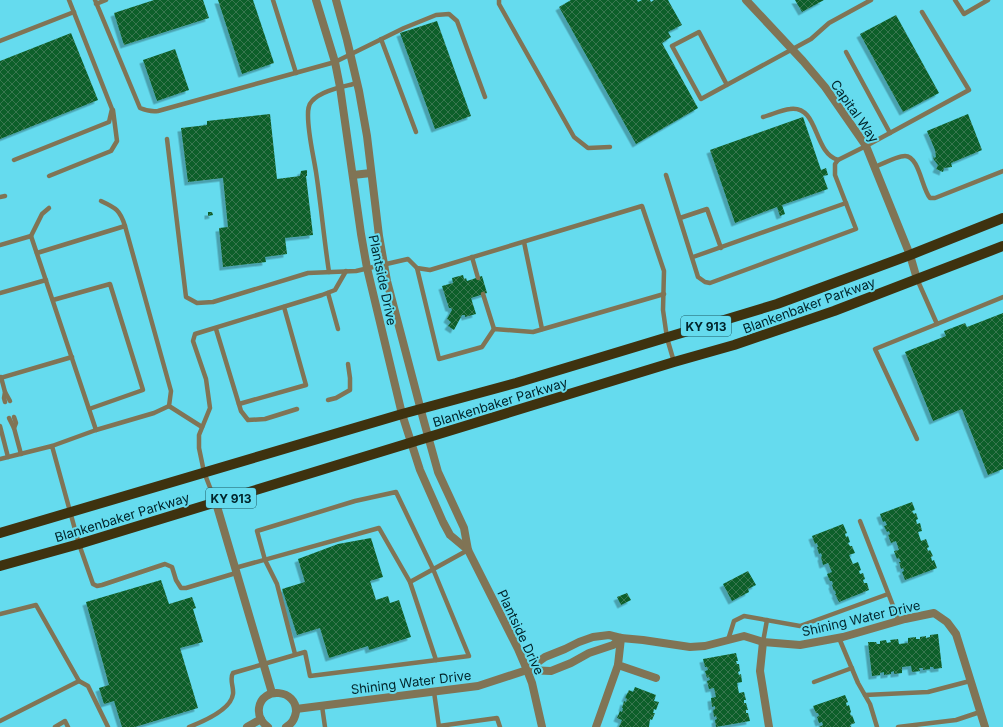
<svg xmlns="http://www.w3.org/2000/svg" width="1003" height="727" font-family="Inter,sans-serif">
<style>
.building{fill:url(#building-cross-hatch);filter:url(#shadow)}
.lines{fill:none;stroke-linecap:round;stroke-linejoin:round}
.service{stroke:#807455;stroke-width:4.5}
.minor{stroke:#807455;stroke-width:8}
.tertiary{stroke:#807455;stroke-width:8}
.primary{stroke:#3e320f;stroke-width:10}
.labels{text-anchor:middle;dominant-baseline:central;stroke-width:4;stroke-linejoin:round;paint-order:stroke}
.shield{fill:#65dbee;stroke:#1e5b65;stroke-width:1}
.shield-label{font-size:12px;font-weight:bold;fill:#00242a}
.street-label{font-size:13px;fill:#00242a;stroke:#65dbee}
</style>
<defs>
<pattern id="building-cross-hatch" width="8" height="8" patternUnits="userSpaceOnUse"><rect width="8" height="8" fill="#115e2b"/><path d="M0 0l8 8M0 8l8-8" fill="none" stroke="#397650"/></pattern>
<filter id="shadow"><feDropShadow dx="-3.5" dy="3.5" stdDeviation="0" flood-color="#0004"/></filter>
</defs>
<rect width="100%" height="100%" fill="#65dbee"/>
<g class="building">
<path d="M154 0H203L209 18 124 45 114 13Z"/>
<path d="M218 0H253L274 63 242 74Z"/>
<path d="M571 0H637L638 2 642 0H650L651 2 654 0H668L682 25 668 32 671 37 662 43 698 108 636 144 559 7Z"/>
<path d="M795 0H824L802 12Z"/>
<path d="M896 15 939 93 903 112 860 34Z"/>
<path d="M437 21 471 116 435 129 400 33Z"/>
<path d="M71 33 98 100 0 139V61Z"/>
<path d="M175 49 189 90 157 101 143 60Z"/>
<path d="M270 114 277 179 300 176 301 171 307 170V176H306L313 235 285 238 287 254 265 257 266 262 223 267 219 228 228 227 223 178 188 182 181 128 207 125V121Z"/>
<path d="M968 114 982 150 951 163 952 167 944 168 943 172 936 169 938 165 934 160 932 154 934 158 936 157 935 150 927 131Z"/>
<path d="M803 117 821 170 826 168 828 175 823 176 828 189 782 205 785 214 780 216 777 207 735 223 710 150Z"/>
<path d="M208 212H212L213 215 208 216Z"/>
<path d="M463 275 464 279 466 278 467 281 482 276 487 293 471 298 476 314 465 317V315H462L454 330 448 326 451 322 447 319 452 310 451 308H449L442 286 453 283 452 278Z"/>
<path d="M1003 313V469L988 475 962 409 933 421 905 352 946 336 944 331 965 323 967 327Z"/>
<path d="M912 502 915 510 912 511 914 514 916 513 918 519 916 520 917 524 920 523 922 531 918 532 921 541 926 539 929 547 927 548 928 551 930 550 933 556 931 557 932 561 934 560 937 568 905 580 902 572 904 571 903 568 901 569 899 562H901L899 558 897 559 894 551 899 550 896 541 891 543 888 535 890 534 889 531 887 532 884 526 887 525 885 521 883 522 880 514Z"/>
<path d="M843 524 847 533 845 534 846 537 848 536 850 542 848 543 850 546H852L855 553 849 555 853 564 858 562 861 570 859 571 860 574 863 573 865 579 863 580 864 583H867L869 590 839 602 835 594H836L835 590 834 591 832 585 833 584 832 581H830L827 574 832 572 828 563 823 565 821 557 822 556 821 553 819 554 817 547H818L817 543 815 544 812 536Z"/>
<path d="M371 538 383 577 370 581 376 600 388 596 390 603 399 600 411 637 369 650 368 646 329 658 320 628 297 635 282 589 305 582 298 559 338 544Z"/>
<path d="M748 571 756 585 748 589 749 592 732 601 723 584Z"/>
<path d="M161 580 169 604 192 597 196 608 193 609 203 642 180 648 198 708 135 727H122L114 701 104 704 99 688 109 685 86 602Z"/>
<path d="M627 593 631 600 621 605 617 597Z"/>
<path d="M938 634 942 668 934 669 933 667H930V669L923 670V668H919L920 671 912 672 911 666 902 667V673L894 674V671L891 672V674L884 675V672L880 673V675L872 676 868 642H876L877 644H880V641L886 640 887 643 891 642 890 640 898 639 899 644 908 643V638L916 637V639H920V637L926 636V638L930 637V635Z"/>
<path d="M736 653 738 661H736L737 664H739L740 671 738 672 739 675 741 674 742 682 737 683 739 693 744 692 746 700H744V703H746L748 710H746V713H748L750 721 716 727 715 720 717 719 716 716 714 717 713 710 715 709V706L712 707 711 698 716 697 714 688 709 689 707 681 710 680 709 677 707 678 705 671 708 670 707 667H705L703 659Z"/>
<path d="M635 687 656 695 654 701 659 702 656 710 654 709 653 713H655L652 720 650 719 649 727H619L622 720 617 718 620 711 622 712 623 708H622L624 701 626 702 627 699 625 698 629 690 633 692Z"/>
<path d="M845 695 848 702 846 703 847 706 849 705 851 712 850 713 851 716 852 715 855 723 850 725 851 727H819L823 725 822 722 819 723 817 717 819 716 818 713H816L813 706Z"/>
</g>
<g class="lines">
<g class="service">
<path d="M95 0 140 108C147 111 151 112 158 111L335 62 404 28 436 15 449 14 457 21 485 97"/>
<path d="M273 0 296 73"/>
<path d="M499 0V4L574 137 588 148 610 147"/>
<path d="M955 0 964 14 988 0"/>
<path d="M96 4 106 0"/>
<path d="M381 39 416 132"/>
<path d="M0 41 74 12"/>
<path d="M846 52 890 133"/>
<path d="M727 85 699 32 672 46 701 99 811 39 829 23 871 0"/>
<path d="M763 117C771 115 781 110 790 109 819 105 813 153 838 160"/>
<path d="M167 139 186 297 197 303 213 302 308 273 356 271 408 259 417 268 430 270 642 206 664 271 663 310 667 338 674 362"/>
<path d="M14 160 109 122 112 109 69 0"/>
<path d="M875 167C882 164 897 156 905 156 919 156 922 189 930 198H935L1003 171"/>
<path d="M666 175 698 277 705 282 710 283 856 229 835 175V164L838 160 866 146 969 90 922 12"/>
<path d="M49 176 111 151 117 141 113 110"/>
<path d="M0 197 5 196"/>
<path d="M101 201C116 208 120 210 125 226"/>
<path d="M680 218 707 209 721 248"/>
<path d="M31 236 42 214 49 208"/>
<path d="M524 242 542 329"/>
<path d="M0 245 31 236 96 430"/>
<path d="M37 253 125 226 171 391 169 406 202 427"/>
<path d="M472 257 478 278"/>
<path d="M693 257 846 203"/>
<path d="M417 268 439 359 482 347 494 329 533 332 664 294"/>
<path d="M329 272C324 239 321 205 316 172 313 153 308 134 308 115 308 110 308 105 312 101 322 90 343 87 357 83"/>
<path d="M917 279 937 324 1003 297"/>
<path d="M0 293 46 280"/>
<path d="M328 293 338 329"/>
<path d="M483 294 494 329"/>
<path d="M53 300 110 284 143 390 89 409"/>
<path d="M216 329 241 411 248 420 265 419 297 409"/>
<path d="M1 377 5 392 4 398 5 402"/>
<path d="M0 378 72 357"/>
<path d="M5 392 10 401"/>
<path d="M328 400 336 398 350 390V378L348 364"/>
<path d="M239 404 306 385 284 307"/>
<path d="M9 418 14 428 21 454"/>
<path d="M0 426 8 457"/>
<path d="M14 428 16 423 14 417"/>
<path d="M917 439 875 349 937 324"/>
<path d="M52 446 96 430 154 413 169 406"/>
<path d="M0 459 52 446 79 544 93 584 97 586 102 585 165 564 172 567 176 580 181 588H186L236 573"/>
<path d="M216 503 204 472 199 448V435L210 408 206 379 193 341 195 334 322 295 335 290 346 271"/>
<path d="M860 521 899 621"/>
<path d="M235 568 379 528 410 582 468 550"/>
<path d="M410 582 436 660"/>
<path d="M0 614 36 605 79 681 88 686 108 727"/>
<path d="M839 638 858 683 870 704 877 727"/>
<path d="M728 640 734 621 744 616 800 626 888 594"/>
<path d="M763 642 767 620"/>
<path d="M814 682 852 668"/>
<path d="M434 692 439 727"/>
<path d="M865 695 928 692 970 681"/>
<path d="M322 706 325 727"/>
<path d="M0 721 79 681"/>
<path d="M439 726 497 718 500 727"/>
<path d="M55 727 65 721 68 727"/>
<path d="M189 727C202 722 231 710 233 694 234 687 229 679 233 673L305 652 310 676 469 656 433 569 396 492 355 501 257 531 265 560 277 584 295 654"/>
<path d="M898 727 956 720 980 712"/>
</g>
<g class="minor">
<path d="M746 0 803 61 825 87 866 146 910 255 917 279"/>
<path d="M216 503 272 693"/>
<path d="M621 638 618 665 656 678"/>
<path d="M763 642 760 671 769 727"/>
<path d="M527 670 551 671 571 663 589 653 613 645 621 638"/>
<path d="M296 709 478 686 527 670 545 657 565 649 579 642 593 637 609 635 621 638 643 640 690 647 705 646 744 636 763 642 800 645 843 637 905 619 934 613 947 622 956 634 985 727"/>
<path d="M247 727 261 719"/>
<path d="M268 727C262 723 258 716 259 708 262 686 297 689 296 712 295 718 292 724 286 727"/>
<path d="M596 727 618 665"/>
</g>
<g class="tertiary">
<path d="M316 0 335 62 340 87 361 234 367 268 402 414 420 470 443 522 450 535 468 550"/>
<path d="M336 0 347 40 359 91 367 136 379 236 387 281 423 418 438 472 464 528 468 550 518 649 527 670 532 683 542 727"/>
<path d="M353 175 371 173"/>
</g>
<g class="primary">
<path d="M0 533 402 414 516 383 777 304 910 255 1003 218"/>
<path d="M0 566 79 544 674 362 734 345 834 311 1003 246"/>
</g>
</g>
<g class="labels">
<g class="shield">
<rect x="681" y="316" width="50" height="20" rx="3"/>
<rect x="206" y="488" width="50" height="20" rx="3"/>
</g>
<g class="shield-label">
<text x="706" y="326">KY 913</text>
<text x="231" y="498">KY 913</text>
</g>
<g class="street-label">
<text transform="translate(855 111) rotate(55)">Capital Way</text>
<text transform="translate(383 280) rotate(78)">Plantside Drive</text>
<text transform="translate(809 305) rotate(-20)">Blankenbaker Parkway</text>
<text transform="translate(500 402) rotate(-17)">Blankenbaker Parkway</text>
<text transform="translate(122 517) rotate(-17)">Blankenbaker Parkway</text>
<text transform="translate(861 618) rotate(-13)">Shining Water Drive</text>
<text transform="translate(521 632) rotate(65)">Plantside Drive</text>
<text transform="translate(411 682) rotate(-7)">Shining Water Drive</text>
</g>
</g>
</svg>
